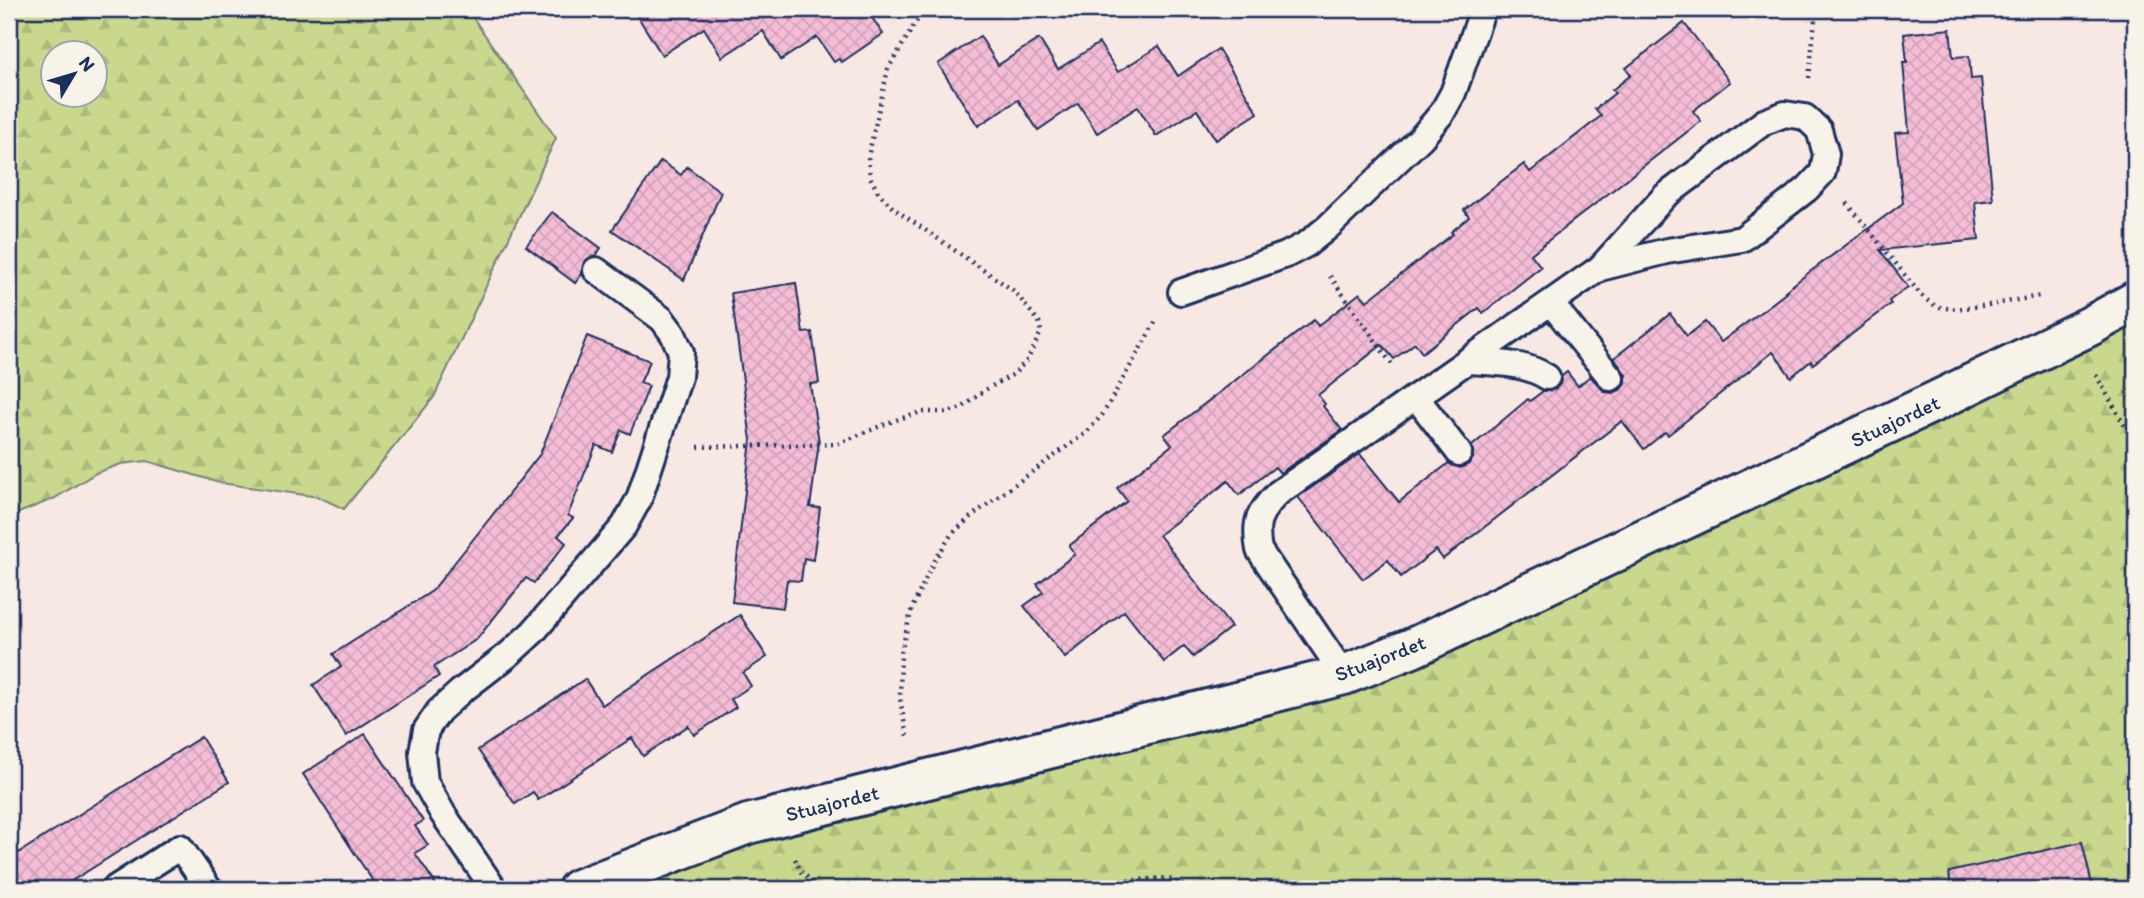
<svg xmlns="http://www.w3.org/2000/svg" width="2144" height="898" font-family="Itim,sans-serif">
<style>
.forest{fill:url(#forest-firs);stroke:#728476;stroke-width:2;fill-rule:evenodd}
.building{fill:url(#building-cross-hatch);stroke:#1b2f5e;stroke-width:2}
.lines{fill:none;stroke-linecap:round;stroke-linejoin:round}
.service-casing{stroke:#1b2f5e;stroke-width:30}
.minor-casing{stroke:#1b2f5e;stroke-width:44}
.path{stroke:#1b2f5e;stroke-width:4.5;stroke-dasharray:2 5;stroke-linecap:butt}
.service{stroke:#f7f3e8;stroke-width:24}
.minor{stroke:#f7f3e8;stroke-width:38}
.labels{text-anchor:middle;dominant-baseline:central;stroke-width:6;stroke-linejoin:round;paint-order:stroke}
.street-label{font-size:21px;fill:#1b2f5e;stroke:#f7f3e8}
</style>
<defs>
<pattern id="forest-firs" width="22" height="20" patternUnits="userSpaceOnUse" patternTransform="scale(1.75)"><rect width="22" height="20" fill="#c9d88d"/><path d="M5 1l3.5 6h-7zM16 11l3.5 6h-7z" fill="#acba7c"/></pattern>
<pattern id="building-cross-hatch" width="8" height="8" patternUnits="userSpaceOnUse" patternTransform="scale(1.75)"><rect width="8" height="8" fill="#f5bdd5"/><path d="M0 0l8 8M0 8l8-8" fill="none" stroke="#d1a3b9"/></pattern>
</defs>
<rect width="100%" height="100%" fill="#f7e8e4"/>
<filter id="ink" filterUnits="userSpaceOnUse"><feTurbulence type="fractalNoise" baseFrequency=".0143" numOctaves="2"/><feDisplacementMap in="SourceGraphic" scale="14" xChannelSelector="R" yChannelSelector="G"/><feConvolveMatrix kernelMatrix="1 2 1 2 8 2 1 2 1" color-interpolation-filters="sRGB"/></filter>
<g filter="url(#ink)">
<g class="forest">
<path d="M9 9H467L556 138 434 397 344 509 319 497 221 483 147 461 121 464 96 473 55 498 9 517ZM52 52H94V94H52Z"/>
<path d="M2135 301V889H578L1344 675Z"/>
</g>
<g class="building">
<path d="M633 9H866L883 34 842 62 839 59 834 62 817 37 781 60 763 31 722 57 704 28 662 55Z"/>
<path d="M1684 23 1730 82 1693 111 1701 121 1531 254 1541 267 1483 313 1479 308 1422 353 1415 343 1394 359 1382 345 1318 395 1325 404 1323 406 1342 430 1280 473 1275 467 1239 495 1228 481 1159 535 1231 627 1193 657 1184 646 1164 662 1124 611 1065 658 1024 606 1043 592 1037 584 1075 554 1069 546 1127 501 1117 488 1172 445 1164 435 1314 320 1318 326 1360 293 1367 301 1453 234 1451 232 1469 217 1464 210 1524 164 1530 172 1601 116 1595 109 1615 93 1612 90 1631 75 1626 68Z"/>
<path d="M1950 29 1953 57 1969 56 1971 79 1981 78 1993 200 1975 202 1979 240 1880 250 1908 287 1889 301 1891 304 1813 364 1811 361 1791 377 1773 352 1668 435 1665 432 1644 449 1622 421 1443 559 1436 550 1401 577 1388 560 1363 579 1298 497 1360 454 1399 502 1449 463 1460 468 1469 464 1473 458 1472 446 1528 399 1530 401 1543 391 1555 389 1560 384 1562 376 1567 372 1578 386 1590 376 1605 392 1613 393 1620 390 1625 384 1626 375 1614 358 1670 314 1687 336 1705 322 1721 342 1787 292 1785 291 1807 274 1903 203 1895 133 1909 132 1903 62H1907L1904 34Z"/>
<path d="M980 36 998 65 1039 39 1058 69 1099 43 1118 72 1159 46 1178 76 1218 49 1258 113 1216 140 1197 110 1156 136 1138 107 1097 133 1078 103 1038 130 1018 100 978 126 938 64Z"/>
<path d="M661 161 681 175 687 167 721 192 684 280 612 230Z"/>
<path d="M552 212 601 248 596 255 584 262 582 274 575 283 526 246Z"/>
<path d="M796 283 803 333 812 332 819 383 810 384 819 442 810 507 820 508 813 560 804 558 801 581 787 580 783 608 732 602 751 440 731 293Z"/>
<path d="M587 336 650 361 640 383 649 386 630 434 621 430 612 452 596 445 568 515 573 518 558 536 566 543 534 583 526 578 477 639 434 667 439 676 346 736 313 685 341 667 333 654 432 591 490 518 540 454Z"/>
<path d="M740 615 767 657 743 673 751 686 731 699 736 707 694 735 688 726 643 756 632 738 538 800 533 792 515 804 478 750 585 679 602 705Z"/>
<path d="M365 734 423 821 415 826 428 845 415 853 439 889H378L303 774Z"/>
<path d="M201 737 229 782 59 889H9V859Z"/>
<path d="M2082 842 2093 889H1951L1949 872Z"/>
</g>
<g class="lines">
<defs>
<g id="service">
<path d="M1181 292 1286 255 1307 244 1328 227 1421 138 1442 113 1453 93 1483 9"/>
<path d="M1551 303 1611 378"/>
<path d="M1468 361C1495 363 1524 362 1547 377"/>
<path d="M1416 397 1459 453"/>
<path d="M1344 675 1259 550C1254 522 1258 513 1278 493L1600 268 1665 196 1764 122 1785 114 1805 117 1819 130 1826 154 1823 172 1807 189 1742 239 1667 251 1600 268"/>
<path d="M114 889 180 847 209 889"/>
<path d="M494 889 443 814 425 782 422 752 426 730 439 711 460 692 508 655 533 632 624 526 639 499 679 377 681 352 673 334 662 319 596 270"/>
</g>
<path id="minor" d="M578 889 748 824 1344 675 1412 648 1936 401 2090 326 2135 301"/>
</defs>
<use href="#service" class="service-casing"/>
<use href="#minor" class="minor-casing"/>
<g class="path">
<path d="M1809 78 1816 9"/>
<path d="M1847 203 1921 295C1927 300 1932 305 1940 307 1960 313 2018 299 2041 296"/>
<path d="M1330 276 1393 366"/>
<path d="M2096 375 2135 444"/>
<path d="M698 447 837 444 893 421 921 412H948L962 408 985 390 1014 374 1028 359 1041 332 1039 322 1014 291 893 208 878 192 870 177 868 157 888 69 924 9"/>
<path d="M907 736 900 699 901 652 912 608 932 565 951 535 973 515 1087 432 1103 414 1157 319"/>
<path d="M795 859 801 872 821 889"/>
<path d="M1051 889 1079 884 1167 878 1192 889"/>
<path d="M1232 889 1250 886 1262 889"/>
</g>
<use href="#service" class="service"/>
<use href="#minor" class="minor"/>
</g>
</g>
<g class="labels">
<g class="street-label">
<text transform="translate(1895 421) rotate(-25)">Stuajordet</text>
<text transform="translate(1380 658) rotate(-21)">Stuajordet</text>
<text transform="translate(832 803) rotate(-14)">Stuajordet</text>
</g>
</g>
<rect width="2144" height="898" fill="none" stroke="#f7f3e8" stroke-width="35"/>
<rect x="18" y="18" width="2109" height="863" fill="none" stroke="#1b2f5e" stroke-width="2.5" filter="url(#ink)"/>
<g transform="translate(74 74) rotate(52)"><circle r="33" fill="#f7f3e8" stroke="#9fa5b1" stroke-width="2"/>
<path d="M0-5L12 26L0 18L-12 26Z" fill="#1b2f5e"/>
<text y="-10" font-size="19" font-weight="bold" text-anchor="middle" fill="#1b2f5e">N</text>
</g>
</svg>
